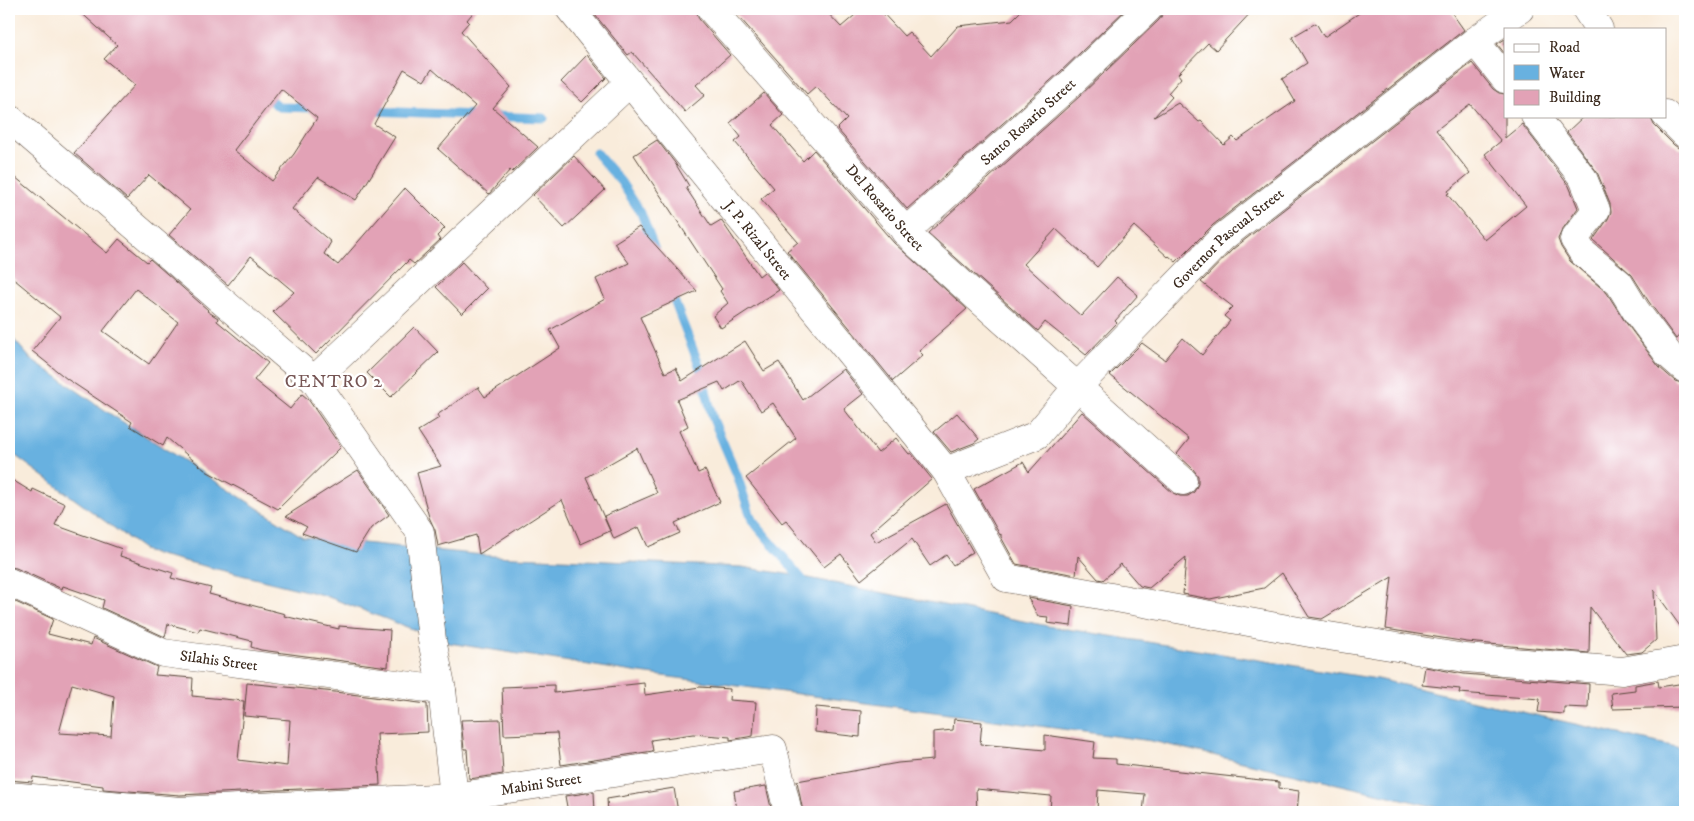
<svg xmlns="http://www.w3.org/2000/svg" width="1694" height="821" font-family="'IM FELL DW Pica',serif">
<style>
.water{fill:#68b1e0;stroke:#526e7f}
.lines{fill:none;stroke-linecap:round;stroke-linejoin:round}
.stream{stroke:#68b1e0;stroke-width:9}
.building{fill:#e2a2b6;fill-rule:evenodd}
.minor-casing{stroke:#58473a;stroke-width:29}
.tertiary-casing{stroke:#58473a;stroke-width:29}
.minor{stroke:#fff;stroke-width:28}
.tertiary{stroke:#fff;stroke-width:28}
.labels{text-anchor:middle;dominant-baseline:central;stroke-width:4.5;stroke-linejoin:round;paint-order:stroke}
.street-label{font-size:15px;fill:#3b2a1e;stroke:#fff}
.quarter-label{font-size:18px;letter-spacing:1px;fill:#755453;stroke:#fff}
</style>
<rect width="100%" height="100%" fill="#fff"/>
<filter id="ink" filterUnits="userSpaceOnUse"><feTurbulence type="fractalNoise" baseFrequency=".02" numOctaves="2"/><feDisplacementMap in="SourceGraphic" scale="10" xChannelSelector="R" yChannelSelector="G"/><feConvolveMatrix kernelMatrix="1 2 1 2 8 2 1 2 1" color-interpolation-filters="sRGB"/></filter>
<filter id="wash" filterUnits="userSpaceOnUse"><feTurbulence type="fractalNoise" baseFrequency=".0096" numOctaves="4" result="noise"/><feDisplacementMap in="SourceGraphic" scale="20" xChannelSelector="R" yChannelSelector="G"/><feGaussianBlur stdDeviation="1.12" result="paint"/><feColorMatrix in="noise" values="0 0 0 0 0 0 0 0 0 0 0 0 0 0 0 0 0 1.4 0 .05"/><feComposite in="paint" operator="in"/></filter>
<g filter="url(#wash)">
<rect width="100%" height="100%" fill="#f9ecdb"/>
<path class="water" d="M9 334 30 358 112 415 303 537 493 556 742 567 799 576 1048 626 1377 679 1685 749V812H1458L1152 741 640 673 449 643 323 595 147 552 9 451Z"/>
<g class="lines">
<g class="stream">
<path d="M263 94 279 107 315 108"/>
<path d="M371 111 478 115"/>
<path d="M490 116 544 118"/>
<path d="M596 153 621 182 641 213 655 250"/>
<path d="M670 290 701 370 713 419 737 475 752 520 807 585"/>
</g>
</g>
<g id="blocks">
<g class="building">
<path d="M77 9H476L467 20 469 22 461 31 511 87 493 108 538 147 512 172 510 170 489 194 438 149 475 106 432 69 424 81 404 69 374 124 395 137 356 200 318 177 292 209 331 242 324 254 338 265 405 188 445 228 437 236 440 240 414 264 409 260 316 354 273 312 294 292 251 256 228 285 169 235 190 210 149 175 127 199 74 153 135 85 104 59 117 45ZM281 89 317 118 294 154 272 181 234 150Z"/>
<path d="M590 9H696L699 19 730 55 696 85 705 95 685 112 632 52 628 55Z"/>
<path d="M732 9H824L841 27 862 9H879L904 36 909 32 931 56 958 26 1012 20 1023 9H1126L1059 73 907 209 837 129 847 119 816 86 807 94Z"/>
<path d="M1163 9H1254L1216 50 1208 43 1178 74 1181 78 1168 93 1172 97 1154 117 1178 103 1199 122 1201 121 1224 145 1233 137 1237 141 1295 101 1282 79 1307 63 1292 37 1316 23 1324 37 1365 9H1449L1464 30 1213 225 1176 262 1169 256 1168 257 1134 226 1097 267 1056 229 1024 264 1081 316 1117 277 1138 295 1115 321 1117 323 1086 355 1045 322 1038 331 928 233 1080 96 1159 20 1163 14Z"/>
<path d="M1505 39V54L1497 44Z"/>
<path d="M587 55 606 78 582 102 561 82Z"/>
<path d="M1472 63 1493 89 1499 93 1505 94V138L1522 124 1569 186 1578 208 1562 230 1558 239 1561 247 1570 261 1607 293 1624 320 1659 367 1675 381 1685 384V633L1654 590 1656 640 1642 652 1626 654 1590 607 1589 653 1467 642 1386 629 1392 577 1322 619 1309 617 1282 573 1264 588 1210 599 1183 594 1186 557 1149 588 1140 586 1121 564 1103 580 1098 579 1078 556 1076 575 1016 564 1001 537V534L1000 535 974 489 1023 462 1029 472 1082 412 1173 493 1180 496H1188L1194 492 1198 484V476L1193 469 1177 454 1189 439 1110 375 1142 343 1165 360 1183 338 1202 355 1230 321 1224 316 1233 307 1201 282 1233 249ZM1470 104 1501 141 1485 154 1526 206 1485 240 1447 194 1449 193 1448 191 1470 173 1436 130Z"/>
<path d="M764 93 783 115 772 125 803 161 814 150 894 243 967 309 919 351 923 355 893 381 787 251 798 242 761 199 774 188 735 142 741 137 730 123Z"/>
<path d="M1584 116H1650L1654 125 1674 145 1680 149H1685V329L1676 339 1649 302 1632 275 1593 240 1608 219 1611 212 1610 204 1597 172 1567 132Z"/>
<path d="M657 140 675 163 689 186 686 188 711 226 721 220 759 276 764 272 779 290 721 328 713 316 728 303 720 291 722 289 634 155Z"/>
<path d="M574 156 605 190 564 228 533 195Z"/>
<path d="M9 172 107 253 119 239 147 262 150 259 208 310 207 311 218 318 217 321 268 363 254 380 290 409 302 394 308 399 341 447 278 509 206 471 167 438 163 446 130 426 132 422 67 379 32 351 60 317 9 275ZM136 289 178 322 149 364 103 331Z"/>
<path d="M639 227 697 291 640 317 665 373 676 368 682 381 745 341 764 371 779 362 803 400 843 369 863 394 844 409 878 453 896 438 909 454 911 453 932 479 870 533 876 542 946 504 973 552 953 565 946 555 930 566 912 539 861 580 841 554 824 567 786 520 782 523 746 478 796 438 773 403 761 411 741 380 724 391 719 382 677 400 688 426 679 431 698 473 705 470 720 502 675 523 680 533 648 547 639 527 614 539 604 516 657 493 637 448 586 477 610 531 581 544 562 500 479 554 476 535 438 546 435 530 429 517 417 473 441 466 418 431 439 418 437 415 478 387 485 397 560 348 550 330 605 299 596 279 629 263 614 243Z"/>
<path d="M462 262 487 289 462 314 436 287Z"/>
<path d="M414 327 438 352 391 397 367 373Z"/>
<path d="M957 413 979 439 974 443 951 452 934 432Z"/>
<path d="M358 470 389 515 371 528 356 552 302 533 307 527 286 516Z"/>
<path d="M9 478 32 492 33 489 65 504 55 525 122 549 120 556 173 573 171 578 211 588 209 594 285 614 284 616 339 629V626L390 630 388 667 261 650 251 647 252 641 200 628 198 632 168 624 165 637 102 608 104 600 63 586 62 589 16 568 9 567Z"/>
<path d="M1028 598 1073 606 1071 626 1047 623 1048 617 1038 616Z"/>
<path d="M9 599 53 619 48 634 91 645 93 638 157 667 155 675 193 678 192 696 244 701 238 760 287 766 290 720 244 716 247 683 335 692 427 704 428 732 377 734 380 785 180 795 103 789V786L33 777 32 782 9 780ZM72 684 114 696 111 736 59 733Z"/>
<path d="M1425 667 1464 674 1589 684 1588 708 1564 707V714L1538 712 1540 699 1459 693 1460 689 1422 685Z"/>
<path d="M1658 681 1659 687 1685 683V707L1613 709 1611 693 1635 690V685Z"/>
<path d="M644 683 645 695 700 687 730 689 729 700 756 702 753 736 730 740V737L693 734 651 740 653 751 561 765 557 733 504 735 502 687 554 685V693Z"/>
<path d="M816 707 861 711 860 737 815 732Z"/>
<path d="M500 719 503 774 469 779 467 749H464L461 720Z"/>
<path d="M954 719 982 722 980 744 1045 750V735L1095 742 1093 758 1116 759V764L1279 782V788L1299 791 1297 812H1143L1145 794 1098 790 1097 812H1050L1051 796 976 789 977 812H803L797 781 898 763 933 760V732L953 730Z"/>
<path d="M766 786 772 812H737L734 791Z"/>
<path d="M674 788 678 812H608L607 799Z"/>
<path d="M594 792 595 812H568L565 796Z"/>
</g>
</g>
</g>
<g filter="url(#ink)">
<use href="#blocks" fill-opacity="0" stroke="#58473a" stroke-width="1"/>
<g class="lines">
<defs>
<g id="minor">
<path id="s1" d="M711 9 915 242 1183 481"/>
<path d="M1586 9 1599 29"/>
<path d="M1475 41 1505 79"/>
<path d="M1665 114 1685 134"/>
<path d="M1535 116 1583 178 1596 210 1574 239 1583 253 1619 283 1636 311 1669 355 1685 369"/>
<path d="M9 118 314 380 420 532 432 640 442 690 454 797"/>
<path id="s2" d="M905 232 1070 84 1148 9"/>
<path d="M314 380 629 83"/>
<path d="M946 471 1006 578 1310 633 1465 658 1622 671 1685 660"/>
<path id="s3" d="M9 582 163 653 442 690"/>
<path id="s4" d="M9 796 180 811 454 797 773 749 788 812"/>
</g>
<g id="tertiary">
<path id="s5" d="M570 9 946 471 1037 435 1077 387 1223 237 1475 41 1520 9"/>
</g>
</defs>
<use href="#minor" class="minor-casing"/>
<use href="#tertiary" class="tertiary-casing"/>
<use href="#minor" class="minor"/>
<use href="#tertiary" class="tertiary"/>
</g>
</g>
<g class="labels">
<g class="street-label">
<text stroke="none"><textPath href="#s2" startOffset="165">Santo Rosario Street</textPath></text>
<text stroke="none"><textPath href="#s1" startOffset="264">Del Rosario Street</textPath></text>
<text stroke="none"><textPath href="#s5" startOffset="968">Governor Pascual Street</textPath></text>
<text stroke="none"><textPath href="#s5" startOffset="298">J. P. Rizal Street</textPath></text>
<text stroke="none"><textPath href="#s3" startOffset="226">Silahis Street</textPath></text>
<text stroke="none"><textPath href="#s4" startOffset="534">Mabini Street</textPath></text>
</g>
<g class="quarter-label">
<text x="334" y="382">CENTRO 2</text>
</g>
</g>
<rect width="1694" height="821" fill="none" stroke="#fff" stroke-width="30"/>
<rect x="1504" y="28" width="162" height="90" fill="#ffffff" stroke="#b1aaa5"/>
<rect x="1514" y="44" width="25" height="8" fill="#ffffff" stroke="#b1aaa5"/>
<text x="1549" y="52" font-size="15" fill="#3b2a1e">Road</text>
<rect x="1514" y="65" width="25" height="15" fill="#68b1e0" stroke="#b1aaa5"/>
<text x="1549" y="78" font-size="15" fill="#3b2a1e">Water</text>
<rect x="1514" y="90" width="25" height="15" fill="#e2a2b6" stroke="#b1aaa5"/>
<text x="1549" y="102" font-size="15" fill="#3b2a1e">Building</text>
</svg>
